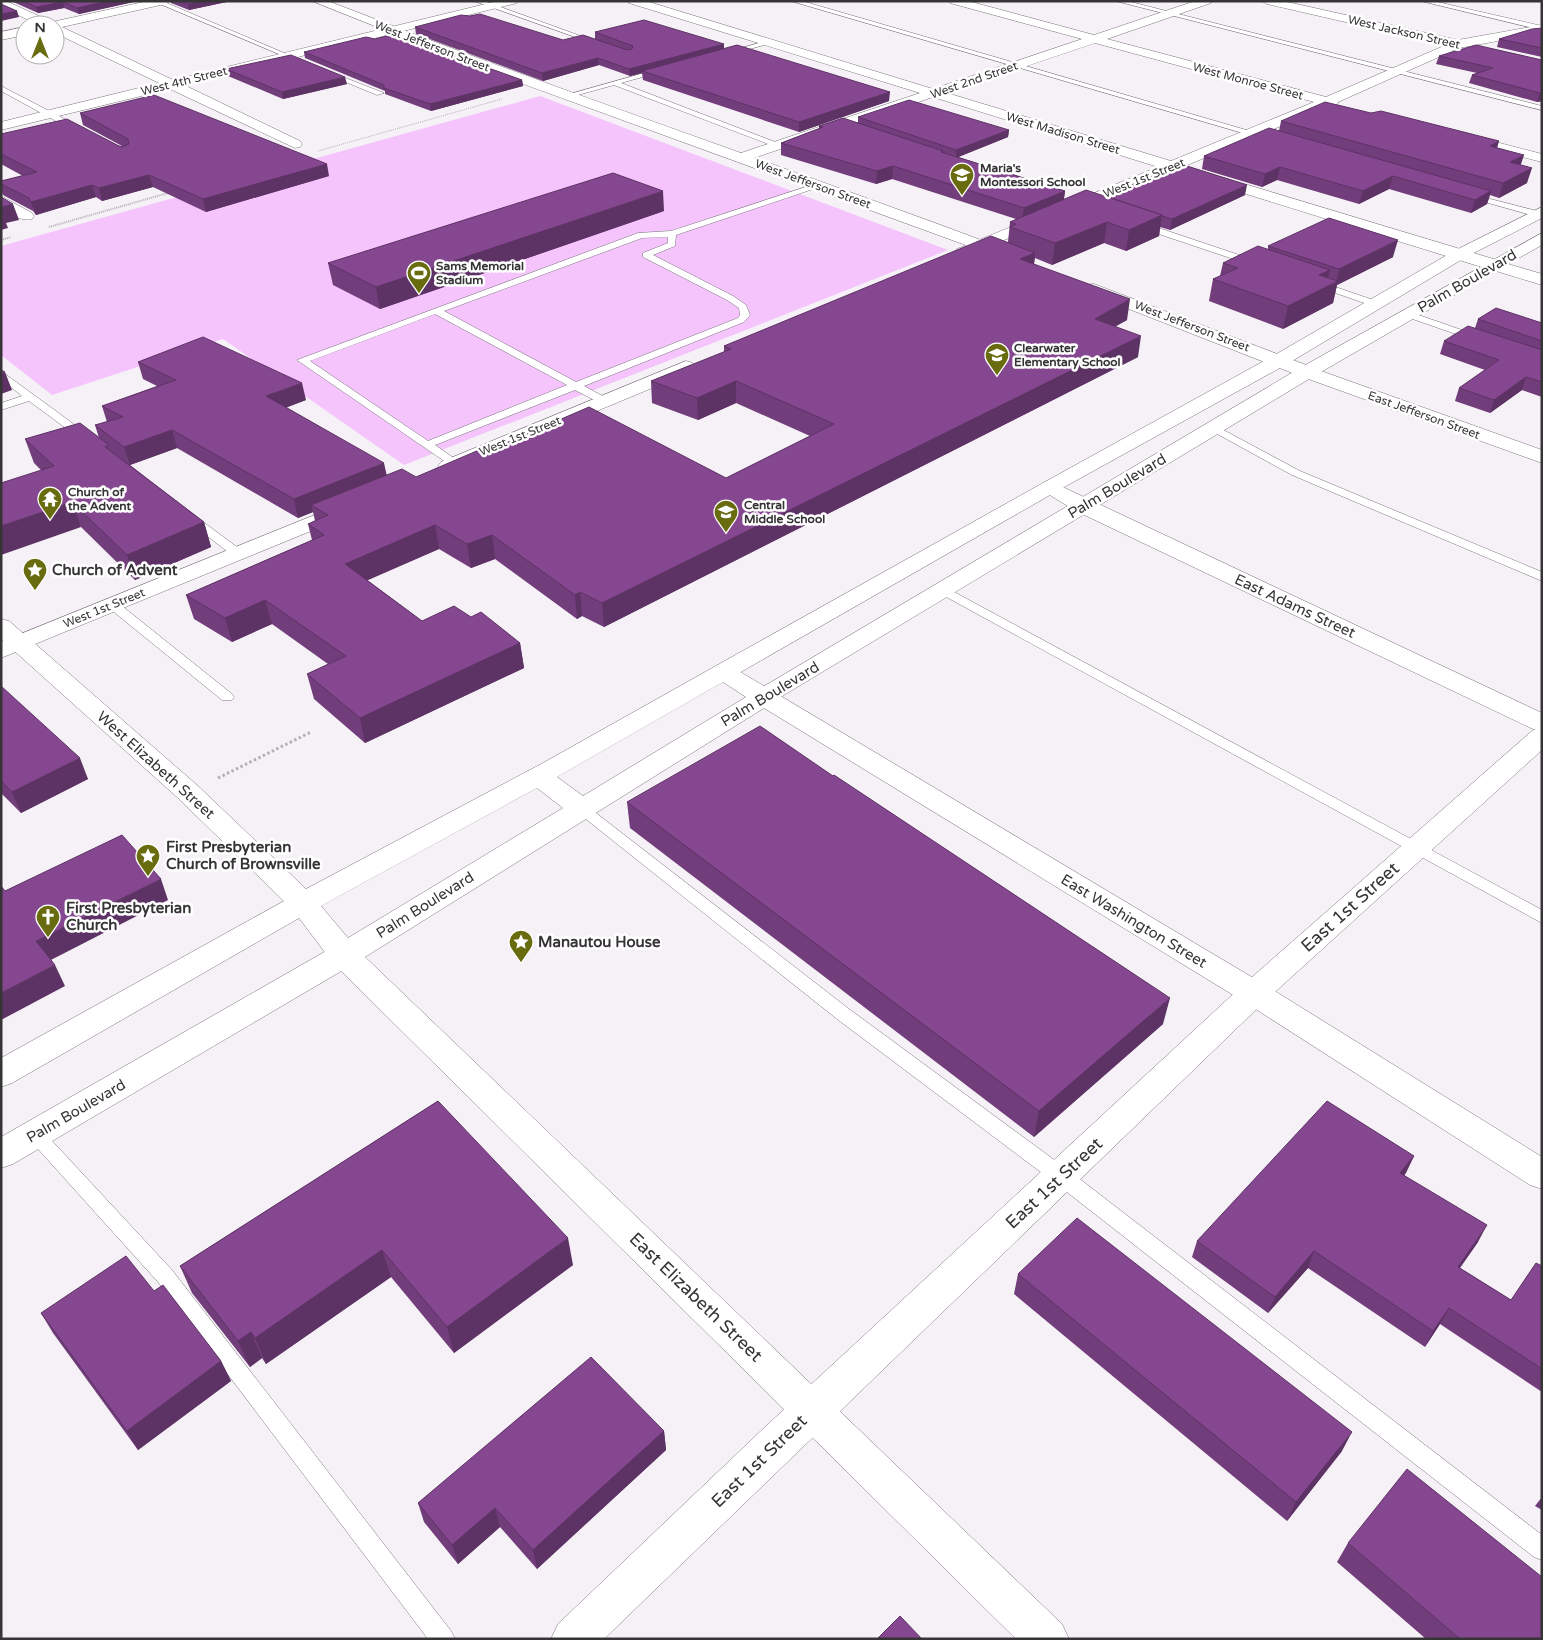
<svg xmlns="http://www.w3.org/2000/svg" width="1543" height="1640" font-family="'Varela Round',sans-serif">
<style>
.green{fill:#f5c4fd}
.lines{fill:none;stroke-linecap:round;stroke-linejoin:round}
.service-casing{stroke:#7a757b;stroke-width:1}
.minor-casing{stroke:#7a757b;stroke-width:1}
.tertiary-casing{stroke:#7a757b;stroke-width:1}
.secondary-casing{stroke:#7a757b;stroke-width:1}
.primary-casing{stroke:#7a757b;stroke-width:1}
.path-far2{stroke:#b4b0b5;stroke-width:1;stroke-dasharray:1 1;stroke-linecap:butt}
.path-far1{stroke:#b4b0b5;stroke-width:2;stroke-dasharray:1 1;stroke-linecap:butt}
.path{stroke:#b4b0b5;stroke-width:3;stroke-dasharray:2.5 2.5;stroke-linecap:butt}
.service{fill:#fff;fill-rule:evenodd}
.minor{fill:#fff;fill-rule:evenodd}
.tertiary{fill:#fff;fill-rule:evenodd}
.secondary{fill:#fff;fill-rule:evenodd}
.primary{fill:#fff;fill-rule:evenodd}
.wall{fill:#723d7b}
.shaded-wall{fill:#5d3264}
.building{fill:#85478f;stroke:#5d3264}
.labels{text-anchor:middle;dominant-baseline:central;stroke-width:5;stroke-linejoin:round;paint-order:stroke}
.far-street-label{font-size:12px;fill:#363436;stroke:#fff}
.far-poi-label{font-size:12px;font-weight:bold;fill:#363436;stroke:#fff;text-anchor:start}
.street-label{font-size:15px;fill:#363436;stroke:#fff}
.poi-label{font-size:15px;font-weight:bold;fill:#363436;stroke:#fff;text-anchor:start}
.near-street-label{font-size:18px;fill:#363436;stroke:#fff}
</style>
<rect width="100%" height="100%" fill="#f6f1f7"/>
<path class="green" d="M540 96 948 250 404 465 223 339 52 395 1 355V246Z"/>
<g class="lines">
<defs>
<g id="service">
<path d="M153 1H162L303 61 298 62Z"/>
<path d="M474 1H484L600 43 595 44Z"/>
<path d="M791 1H802L1267 136 1260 138Z"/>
<path d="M1116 1H1127L1542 106V110Z"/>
<path d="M1421 1H1433L1542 26V30Z"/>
<path d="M766 41 769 43 768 44 728 55 725 53Z"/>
<path d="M662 68 664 69V71L621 83 783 145 776 147 614 85 567 98 563 96Z"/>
<path d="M326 72H330L384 93 377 95 326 74Z"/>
<path d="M1 86 82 128 83 130 76 132 1 91Z"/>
<path d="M815 184 822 186 676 235 675 246 653 255 733 296 746 305 750 315 744 322 584 386 608 399 609 401 608 403H600L575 390 435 445 458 461 460 463 458 465H450L297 360 638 233 671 231ZM668 237V243L643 253V257L727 300 739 308 740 315 738 318 576 382 444 311 642 238ZM435 314 567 385 428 441 310 361Z"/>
<path d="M1467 193 1541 212 1542 215 1538 217 1467 197Z"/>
<path d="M1141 222 1257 261 1259 263 1257 265H1251L1138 227 1137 225Z"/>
<path d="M1318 281 1379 302 1381 304 1376 307 1373 306 1315 286 1313 284Z"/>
<path d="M1407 311 1479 336 1481 338 1476 341 1473 340 1404 316V312Z"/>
<path d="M1 371 90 436 91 438 90 440H82L29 401 1 410V403L22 396 1 379Z"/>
<path d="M1214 425 1300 471 1542 572V581L1292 475 1210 430 1209 428Z"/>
<path d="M191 514 195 516 241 550 243 553 241 556H233L187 520 185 518 187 516Z"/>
<path d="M943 586 1542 910V923L939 593 937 590 939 587Z"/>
<path d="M113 601 117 602 232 694 234 697 232 700H222L109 608 107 605Z"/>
<path d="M582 804 587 806 849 1009 1068 1170 1542 1535V1560L1534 1557 1054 1182 837 1019 577 812 575 809 577 806Z"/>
<path d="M35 1126 41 1129 172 1270 451 1631 455 1639H428L158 1282 29 1139 26 1134 29 1129Z"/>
</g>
<g id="minor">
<path d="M1 1H6L52 22 148 1H170L165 4 62 27 173 80 498 1H518L517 3 184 85 300 141 302 144 300 147 295 148 170 89 1 130V122L159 83 55 33V25H39L1 7Z"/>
<path d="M628 1H646L933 89 1082 39 950 3 949 1H968L1094 35 1195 1H1212L1211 3 1107 39 1326 97 1446 45 1267 4 1262 1H1283L1458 40 1542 25V33L1459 48 1338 102 1337 106H1329L1185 166 1500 261 1502 265 1500 269H1488L1172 171 963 257 957 255 955 252 957 249 1158 167 933 97 745 161H735L733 158 735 155 920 93 629 3ZM1095 43 1314 102 1171 161 947 93Z"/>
<path d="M25 27V35L1 40V32Z"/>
<path d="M1461 133 1542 154V162L1456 140 1454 137 1456 134Z"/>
<path d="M1 196 32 213 34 216 32 219C20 222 11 213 1 208Z"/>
<path d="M686 361 693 363 695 367 693 371 455 470 448 472 441 470 438 466 441 462Z"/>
<path d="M1307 366 1542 450V463L1300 376 1298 372 1300 368Z"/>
<path d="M342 504 350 505 353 510 350 515 1 658V642Z"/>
<path d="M1542 728V750L1265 1001 604 1639H551L558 1624 764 1428 1243 985 1533 730Z"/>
</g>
<g id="tertiary">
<path d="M312 1H328C555 90 787 167 1016 253L1018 256 1016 259H1004L485 70Z"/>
<path d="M1094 284 1314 368 1316 372 1314 376 1307 378 1300 376 1088 293 1085 289 1088 285Z"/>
<path d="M1050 481 1542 713V731L1533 729 1076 511 1043 491 1040 487 1043 483Z"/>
</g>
<g id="secondary">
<path d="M1542 207V218L1466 257 1287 364 1057 491 732 677 723 679 714 677 711 672 714 667 1043 483 1273 356 1454 251Z"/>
<path d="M1542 233V245L1508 264 1542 274V285L1496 271 1314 376 774 701 765 704 756 701 752 696 756 691 1300 368Z"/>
<path d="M303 893 313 896 318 903 313 910 12 1083 1 1087V1058L293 896Z"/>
<path d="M344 944 355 947 359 955 355 963 13 1164 1 1168V1137L333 947Z"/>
</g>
<path id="primary" d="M1 619 9 621 198 786 306 889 543 763 714 667 723 665 732 667 1265 985 1542 1157V1189L1530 1185 1243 1001 764 708 365 957 1062 1624 1069 1639H1016L333 963 293 910 178 798 1 639ZM723 682 746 697 583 796 557 777ZM537 788 563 808 348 938 321 906Z"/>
</defs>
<use href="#service" class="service-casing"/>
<use href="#minor" class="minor-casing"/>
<use href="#tertiary" class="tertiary-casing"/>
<use href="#secondary" class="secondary-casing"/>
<use href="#primary" class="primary-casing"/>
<path class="path-far2" d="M318 151 502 99"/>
<g class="path-far1">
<path d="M49 227 168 193"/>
<path d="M1 240 11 237"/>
</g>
<path class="path" d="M218 778 311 732"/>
<use href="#service" class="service"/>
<use href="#minor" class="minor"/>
<use href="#tertiary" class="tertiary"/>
<use href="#secondary" class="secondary"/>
<use href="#primary" class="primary"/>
</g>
<g class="wall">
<path d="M11 1H138L79 14 64 8 38 13Z"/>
<path d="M171 1H231L189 10 171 3Z"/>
<path d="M415 27 563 40 595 39V32L724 49 889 101 799 132 643 80 642 73 630 76 599 65 543 81 416 34Z"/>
<path d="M1542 28V57L1497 47 1499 39Z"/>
<path d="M304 52 522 80 523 86 431 111 385 94V91L305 58Z"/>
<path d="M1439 56 1542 60V101L1537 102 1469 83 1472 75 1477 73 1436 64Z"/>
<path d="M226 69 347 84 283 99 228 76Z"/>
<path d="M80 113 329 176 206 212 153 187 102 201 96 197 36 215 33 211 3 195 1 191V181L23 176 1 164V134L122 146 83 125Z"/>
<path d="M858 117 1009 130 1008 137 958 157 1065 191 1064 199 1105 196 1165 176 1245 195 1170 230 1160 227 1159 236 1126 251 1104 243 1052 265 1035 258 1034 264 1127 320 1115 326 1138 357 604 627 582 616 577 619 495 559 471 568 439 549 367 580 422 621 471 617 520 643 524 668 365 743 314 699 307 674 328 664 272 624 232 642 194 619 186 595 312 540 308 524 315 521 313 512 298 518 177 448 130 465 204 522 211 547 135 580 81 527 41 470 34 463 25 439 99 438 95 425 107 422 102 406 157 386 143 379 138 362 306 400 286 407 387 475 416 477 485 452 726 478 810 436 736 403 698 420 652 403 651 381 724 352V346L1008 242 1010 222 1016 219 892 179 876 184 781 155V143L819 129V126L858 122Z"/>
<path d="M1281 121 1497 148 1520 165 1527 183 1499 198 1490 195 1487 204 1471 213 1389 189 1359 204 1277 180 1262 187 1202 169 1204 156 1279 131Z"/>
<path d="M664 211 380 309 333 285 328 263Z"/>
<path d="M1268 246 1393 257 1337 285 1333 303 1283 329 1209 301 1213 279 1220 276 1223 263 1268 249Z"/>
<path d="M1478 319 1542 323V397L1522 390 1490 413 1455 401 1459 388 1485 370 1440 354 1444 341 1475 328Z"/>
<path d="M1 686 88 779 21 813 1 793Z"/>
<path d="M627 802 1163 1024 1034 1137 630 828Z"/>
<path d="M438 1101 573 1265 454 1353 391 1277 266 1364 262 1358 250 1367 192 1293 180 1266Z"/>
<path d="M1414 1156 1404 1175 1478 1242 1460 1268 1511 1300 1542 1266V1392L1440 1324 1425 1347 1308 1268 1268 1313 1192 1257 1197 1241Z"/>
<path d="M1018 1274 1342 1451 1287 1521 1014 1294Z"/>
<path d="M154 1291 221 1361 231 1381 138 1450 53 1333 41 1313Z"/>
<path d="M664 1431 666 1450 537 1569 500 1527 458 1564 424 1522 418 1503Z"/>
<path d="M1542 1497V1510L1535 1506Z"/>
<path d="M1348 1543 1542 1639H1426L1337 1562Z"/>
</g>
<g class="shaded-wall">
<path d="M108 1H138L79 14 77 8Z"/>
<path d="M201 1H231L189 10 188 4Z"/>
<path d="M63 2 64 8 38 13 36 7Z"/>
<path d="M17 11 19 17 1 21V14Z"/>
<path d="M724 44V50L642 71V73L630 76 629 69Z"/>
<path d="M598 58 599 65 543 81 542 73Z"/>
<path d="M345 77 347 84 283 99 282 92Z"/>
<path d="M522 80 523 86 431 111 430 104Z"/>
<path d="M890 92 889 101 799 132V122Z"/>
<path d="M1540 93H1542V101L1537 102Z"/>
<path d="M1009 130 1008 137 956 158V150Z"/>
<path d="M1499 141 1495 156 1490 146Z"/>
<path d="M1524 155 1519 170 1510 162Z"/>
<path d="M327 164 329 176 206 212 203 199Z"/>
<path d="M893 166 892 179 876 184 877 171Z"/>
<path d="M1280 167 1277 180 1262 187 1265 174Z"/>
<path d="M1532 168 1527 183 1499 198 1503 183Z"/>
<path d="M149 175 153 187 102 201 99 188Z"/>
<path d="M1393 176 1389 189 1359 204 1363 191Z"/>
<path d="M92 185 96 197 36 215 31 202Z"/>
<path d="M1247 185 1245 195 1170 230 1172 219Z"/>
<path d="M663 191 664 211 380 309 376 287Z"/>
<path d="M1065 191 1063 204 1022 221 1024 208Z"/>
<path d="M1491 191 1487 204 1471 213 1475 200Z"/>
<path d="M13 204 19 220 6 223 8 228 1 230V207Z"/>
<path d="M1162 215 1159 236 1126 251 1129 230Z"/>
<path d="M1107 222 1104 243 1052 265 1055 243Z"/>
<path d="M1398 240 1393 257 1337 285 1333 303 1283 329 1288 306 1319 275 1330 270 1325 288 1336 283 1339 269Z"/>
<path d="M1035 253 1033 273 1020 259Z"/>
<path d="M1130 299 1127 320 1092 340 1095 319Z"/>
<path d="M1141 336 1138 357 604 627 602 603Z"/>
<path d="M5 372 12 390 1 394V374Z"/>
<path d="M1526 377 1522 390 1490 413 1494 400Z"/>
<path d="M736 381V403L698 420 697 398Z"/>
<path d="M302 383 306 400 270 414 266 396Z"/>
<path d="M172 430 177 448 130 465 124 447Z"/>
<path d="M384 463 388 481 311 505 313 512 298 518 294 499Z"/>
<path d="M72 502 81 527 1 555V526Z"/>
<path d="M204 522 211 547 135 580 127 555Z"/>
<path d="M435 525 439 549 350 588 345 564Z"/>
<path d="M492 535 495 559 471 568 467 544Z"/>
<path d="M580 592 582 616 577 619 575 595Z"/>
<path d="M265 600 272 624 232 642 225 618Z"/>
<path d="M520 643 524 668 365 743 360 718Z"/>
<path d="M80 758 88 779 21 813 12 792Z"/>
<path d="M161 879 168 900 45 963 36 941Z"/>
<path d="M55 965 65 986 1 1020V993Z"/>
<path d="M1170 998 1163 1024 1034 1137 1039 1111Z"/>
<path d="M1414 1156 1406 1173 1393 1190 1400 1173Z"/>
<path d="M1487 1225 1478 1242 1449 1283 1458 1267Z"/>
<path d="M568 1238 573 1265 454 1353 447 1327Z"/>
<path d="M382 1250 391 1277 266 1364 255 1338Z"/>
<path d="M1314 1251 1308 1268 1268 1313 1275 1297Z"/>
<path d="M1449 1308 1440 1324 1425 1347 1433 1331Z"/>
<path d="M251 1332 262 1358 250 1367 238 1341Z"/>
<path d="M221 1361 231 1381 138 1450 127 1431Z"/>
<path d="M664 1431 666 1450 537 1569 533 1550Z"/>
<path d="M1352 1432 1342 1451 1287 1521 1296 1502Z"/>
<path d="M495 1508 500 1527 458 1564 452 1545Z"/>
</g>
<g class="building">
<path d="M23 1H108L77 8 63 2 36 7Z"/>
<path d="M181 1H201L188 4Z"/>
<path d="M1 4 17 11 1 14Z"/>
<path d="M480 14 563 40 583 35 627 50 632 49 633 46 595 32 644 20 724 44 629 69 598 58 542 73 415 27 461 15 470 16Z"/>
<path d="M1542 28V48L1499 39 1532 29Z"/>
<path d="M394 34 522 80 430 104 384 88V85L304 52 366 37 375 39Z"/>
<path d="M737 45 890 92 799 122 642 71Z"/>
<path d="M1476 45 1542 60V93H1540L1472 75 1493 68 1439 56Z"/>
<path d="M291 55 345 77 282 92 226 69Z"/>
<path d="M154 95 327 164 203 199 149 175 99 188 92 185 31 202 29 198 1 184V181L37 172 1 154V134L67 119 121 147 129 144 128 139 80 113Z"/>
<path d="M909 100 1009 130 956 150 858 117Z"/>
<path d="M1325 102 1371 113 1381 111 1499 141 1490 146 1524 155 1510 162 1532 168 1503 183 1281 121Z"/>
<path d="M843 118 943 151 941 152 1065 191 1024 208 893 166 877 171 781 143 823 127 819 126Z"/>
<path d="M1269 128 1491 191 1475 200 1393 176 1363 191 1280 167 1265 174 1204 156Z"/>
<path d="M1187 166 1247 185 1172 219 1162 216V215L1105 196 1157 174 1165 176Z"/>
<path d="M613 173 663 191 376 287 328 263Z"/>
<path d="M1086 190 1162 215 1129 230 1107 222 1055 243 1010 227 1016 224 1010 222Z"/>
<path d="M1 197 13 204 1 207Z"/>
<path d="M1329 218 1398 240 1339 269 1268 246Z"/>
<path d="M991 236 1035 253 1020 259 1130 299 1095 319 1141 336 602 603 580 592 575 595 492 535 467 544 435 525 345 564 422 621 454 606 471 617 481 612 520 643 360 718 307 674 346 656 265 600 225 618 186 595 324 535 308 524 328 515 311 505 402 469 416 477 479 450 485 452 589 407 726 478 834 424 736 381 697 398 651 381 731 349 724 346Z"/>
<path d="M1258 246 1330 270 1319 275 1338 281 1288 306 1213 279 1238 268 1223 263Z"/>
<path d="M1496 308 1542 323V341L1478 319Z"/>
<path d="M1468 326 1542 350V382L1526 377 1494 400 1459 388 1499 360 1444 341Z"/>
<path d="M203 337 302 383 266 396 384 463 294 499 172 430 124 447 95 425 123 417 102 406 176 380 138 362Z"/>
<path d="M1 370 5 372 1 374Z"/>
<path d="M80 423 109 445 105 447 204 522 127 555 72 502 1 526V483L54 466 25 439Z"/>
<path d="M1 686 80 758 12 792 1 781Z"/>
<path d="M760 726 833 776 834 775 1170 998 1039 1111 627 802Z"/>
<path d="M122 835 161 879 36 941 55 965 1 993V886L5 891Z"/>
<path d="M438 1101 568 1238 447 1327 382 1250 255 1338 251 1332 238 1341 180 1266Z"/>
<path d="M1327 1101 1414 1156 1400 1173 1487 1225 1458 1267 1511 1300 1536 1263 1542 1266V1369L1449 1308 1433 1331 1314 1251 1275 1297 1197 1241Z"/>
<path d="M1077 1218 1352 1432 1296 1502 1018 1274Z"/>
<path d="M126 1256 154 1291 163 1285 221 1361 127 1431 41 1313Z"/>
<path d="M591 1357 664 1431 533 1550 495 1508 452 1545 418 1503Z"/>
<path d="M1407 1469 1542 1577V1639H1460L1348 1543Z"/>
<path d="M900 1616 922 1639H877Z"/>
</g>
<defs>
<symbol id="school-pin" viewBox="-11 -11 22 30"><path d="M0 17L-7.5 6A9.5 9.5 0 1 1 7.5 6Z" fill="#696c0e" stroke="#fff"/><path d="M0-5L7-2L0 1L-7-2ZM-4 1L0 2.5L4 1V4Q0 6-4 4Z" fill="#fff"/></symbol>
<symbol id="stadium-pin" viewBox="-11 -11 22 30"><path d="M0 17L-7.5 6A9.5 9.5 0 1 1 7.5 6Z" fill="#696c0e" stroke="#fff"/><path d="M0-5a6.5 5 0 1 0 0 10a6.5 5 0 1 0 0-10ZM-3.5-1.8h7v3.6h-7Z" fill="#fff"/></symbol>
<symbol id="temple-pin" viewBox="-11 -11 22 30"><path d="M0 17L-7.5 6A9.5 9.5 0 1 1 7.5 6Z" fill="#696c0e" stroke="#fff"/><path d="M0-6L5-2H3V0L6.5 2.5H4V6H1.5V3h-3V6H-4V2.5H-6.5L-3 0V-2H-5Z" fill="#fff"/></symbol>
<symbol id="sight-pin" viewBox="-11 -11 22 30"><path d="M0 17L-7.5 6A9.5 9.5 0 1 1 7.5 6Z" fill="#696c0e" stroke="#fff"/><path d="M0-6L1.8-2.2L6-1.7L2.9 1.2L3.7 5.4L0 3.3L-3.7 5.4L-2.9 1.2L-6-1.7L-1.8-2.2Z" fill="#fff"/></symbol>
<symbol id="church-pin" viewBox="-11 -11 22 30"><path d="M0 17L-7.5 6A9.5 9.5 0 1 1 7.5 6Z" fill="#696c0e" stroke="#fff"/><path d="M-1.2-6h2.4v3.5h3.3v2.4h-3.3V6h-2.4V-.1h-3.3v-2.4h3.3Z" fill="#fff"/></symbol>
</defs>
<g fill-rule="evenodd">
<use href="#school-pin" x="948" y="161" width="28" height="38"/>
<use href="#stadium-pin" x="405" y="259" width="28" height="38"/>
<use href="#school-pin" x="983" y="341" width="28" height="38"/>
<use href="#temple-pin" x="36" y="485" width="28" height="38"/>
<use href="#school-pin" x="712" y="498" width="28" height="38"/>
<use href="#sight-pin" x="21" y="556" width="28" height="38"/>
<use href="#sight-pin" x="134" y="842" width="28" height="38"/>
<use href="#church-pin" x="34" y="903" width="28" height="38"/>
<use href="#sight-pin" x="507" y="928" width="28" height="38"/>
</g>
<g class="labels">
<g class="far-street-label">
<text transform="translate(1404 32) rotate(13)">West Jackson Street</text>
<text transform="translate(432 46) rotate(21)">West Jefferson Street</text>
<text transform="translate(974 80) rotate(-19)">West 2nd Street</text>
<text transform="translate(184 81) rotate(-14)">West 4th Street</text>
<text transform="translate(1248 81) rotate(15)">West Monroe Street</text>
<text transform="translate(1063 133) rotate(17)">West Madison Street</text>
<text transform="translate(1144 178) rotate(-22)">West 1st Street</text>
<text transform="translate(813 184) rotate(20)">West Jefferson Street</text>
<text transform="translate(1192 326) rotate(21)">West Jefferson Street</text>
<text transform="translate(1424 415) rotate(20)">East Jefferson Street</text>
<text transform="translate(520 436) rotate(-22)">West 1st Street</text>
<text transform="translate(104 608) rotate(-22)">West 1st Street</text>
</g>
<g class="far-poi-label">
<text x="980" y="168">Maria's<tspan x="980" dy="14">Montessori School</tspan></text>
<text x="436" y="266">Sams Memorial<tspan x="436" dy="14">Stadium</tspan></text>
<text x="1014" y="348">Clearwater<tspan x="1014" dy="14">Elementary School</tspan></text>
<text x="68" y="492">Church of<tspan x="68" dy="14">the Advent</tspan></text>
<text x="744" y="505">Central<tspan x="744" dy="14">Middle School</tspan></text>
</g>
<g class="street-label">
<text transform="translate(1467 281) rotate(-30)">Palm Boulevard</text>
<text transform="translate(1117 486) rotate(-31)">Palm Boulevard</text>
<text transform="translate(1295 606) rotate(25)">East Adams Street</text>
<text transform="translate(770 694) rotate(-31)">Palm Boulevard</text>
<text transform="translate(156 765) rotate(42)">West Elizabeth Street</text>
<text transform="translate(425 905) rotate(-32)">Palm Boulevard</text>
<text transform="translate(1134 921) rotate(31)">East Washington Street</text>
<text transform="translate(76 1111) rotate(-30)">Palm Boulevard</text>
</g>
<g class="poi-label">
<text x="52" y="570">Church of Advent</text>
<text x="166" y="847">First Presbyterian<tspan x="166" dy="17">Church of Brownsville</tspan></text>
<text x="66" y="908">First Presbyterian<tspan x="66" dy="17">Church</tspan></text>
<text x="538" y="942">Manautou House</text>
</g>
<g class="near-street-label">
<text transform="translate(1350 907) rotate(-42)">East 1st Street</text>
<text transform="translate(1054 1183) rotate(-43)">East 1st Street</text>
<text transform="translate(696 1297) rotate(44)">East Elizabeth Street</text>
<text transform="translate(759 1461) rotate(-44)">East 1st Street</text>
</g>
</g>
<rect width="1543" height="1640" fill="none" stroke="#363436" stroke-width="5"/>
<g transform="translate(40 40)"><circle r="24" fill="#ffffff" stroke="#afaeaf"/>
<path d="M0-4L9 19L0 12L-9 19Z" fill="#696c0e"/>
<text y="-8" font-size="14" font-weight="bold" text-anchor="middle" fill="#363436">N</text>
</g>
</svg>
